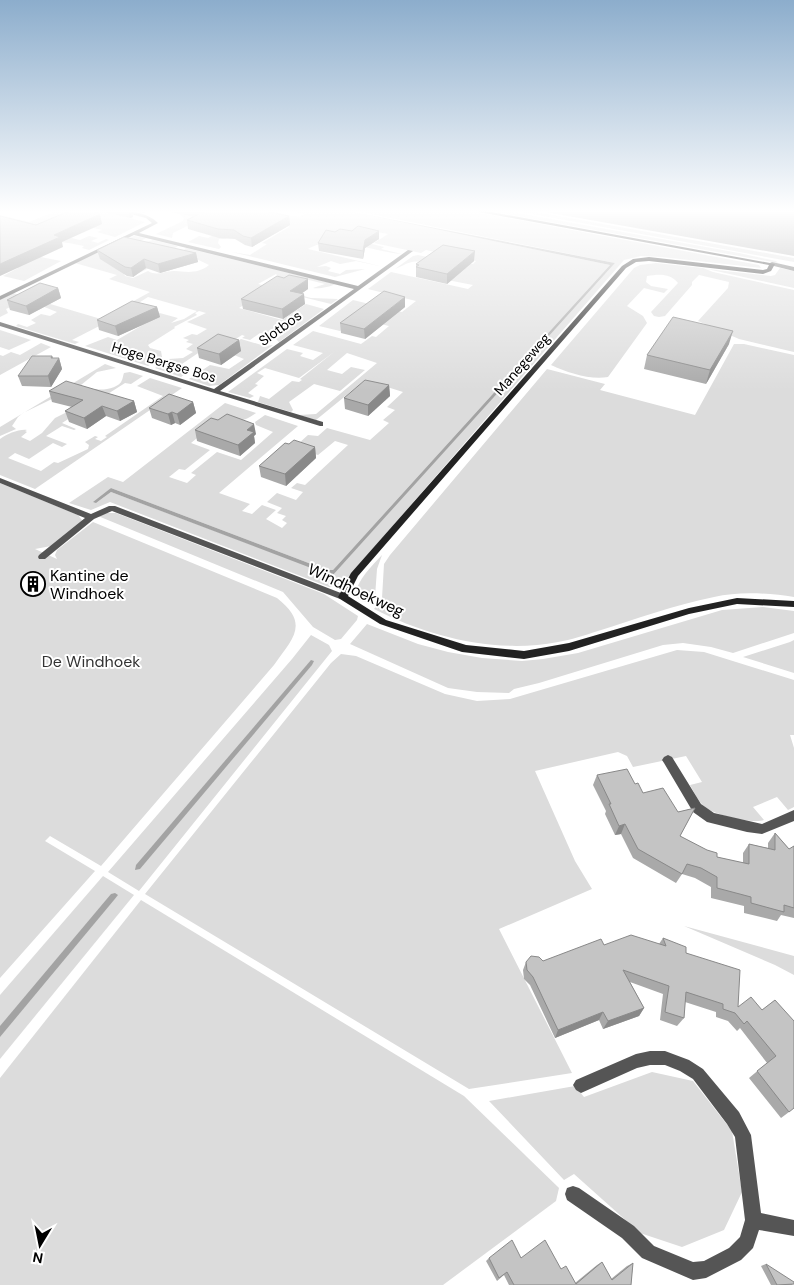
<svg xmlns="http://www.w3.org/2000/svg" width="794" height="1285" font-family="'DM Sans',sans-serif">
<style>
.green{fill:#dcdcdc;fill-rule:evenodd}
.water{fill:#a3a3a3}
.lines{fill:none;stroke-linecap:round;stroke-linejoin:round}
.street{fill:#555;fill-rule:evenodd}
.secondary{fill:#222;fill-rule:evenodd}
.wall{fill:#a9a9a9}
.shaded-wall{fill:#898989}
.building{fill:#c4c4c4;stroke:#898989}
.labels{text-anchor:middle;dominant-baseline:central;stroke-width:4;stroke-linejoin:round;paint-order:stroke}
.far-street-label{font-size:14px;fill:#000;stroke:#fff}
.poi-label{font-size:16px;fill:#000;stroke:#fff;text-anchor:start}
.street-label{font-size:16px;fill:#000;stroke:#fff}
.park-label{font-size:16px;fill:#333;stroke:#fff}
</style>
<rect width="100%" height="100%" fill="#fff"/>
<g class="green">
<path d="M56 211H102L145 222 115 237 97 232 102 230 86 226 55 234 80 240 89 236 98 238 91 241 98 243 106 239 109 240 89 250 82 248 84 246C56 239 29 240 0 242V215L29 222Z"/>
<path d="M201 211H278L275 213 278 214 225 239H219L218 243 221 247 219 249 188 242 199 236 208 238 223 230 187 226 173 233 172 238 156 234 183 221 184 218 180 215 182 214 192 217 202 212Z"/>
<path d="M292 211H348L610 265 333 570H327L111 488 96 503 111 492 332 575 615 263 356 211H470L759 265 761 268 662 257 641 256 624 260 342 584 329 587 110 502 91 510 69 503 108 477 123 482 225 403 256 413C242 423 240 421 224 416L191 443 210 450 185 470 179 469 169 477 187 483 196 475 191 473 217 452 241 460 273 432 256 425 255 422 265 415 298 426 219 493 250 504 242 511 252 514 262 505 276 510 266 519 282 528 287 523 282 520 286 516 277 513 282 508 267 502 277 493 296 500 303 492 291 488 297 483 305 485 348 445 335 441 318 455 298 449V444L308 435 318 436 327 428 370 440 389 423 383 420 395 410 387 407 403 392 365 380 316 420 299 415 316 414 377 363 347 353 327 370 342 374 351 367 365 370 340 391 314 384 289 402 293 410 291 412 258 402 260 396 269 399 292 381 299 382 302 380 300 379 334 352 299 378 265 368 257 373 264 376 255 384 258 385 248 393 254 396 250 398 228 392 287 349 303 353 300 356 313 360 323 353 293 345 313 331 361 344 372 336 376 337 389 326C366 320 359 315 340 331L319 326 353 300 402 312 416 301 368 289 391 272 468 289 473 285 437 278 426 263C410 259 408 264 395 269L413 256 418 255 457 264 465 263 473 264 476 261 426 250 421 253 374 243 388 234 361 229 360 241 384 247 381 249 402 254C375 252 332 233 308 249L384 267 356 261 340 264 331 261 317 267 326 266 331 268 328 271 340 274 346 270 365 269 335 277 232 252 250 255 267 244 262 243 289 227 290 222 285 220V218L288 215 299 217 304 214Z"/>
<path d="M490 211H507L739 253 776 261 778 263Z"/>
<path d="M516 211H530L794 258V262Z"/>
<path d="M134 236 146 238 131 246 153 240 178 246 175 248 179 253 139 273 130 272 124 274 125 276 133 278 148 271C158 277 165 270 175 271 187 272 198 274 209 265L182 252 186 248 335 284C330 287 319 289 313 288L325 284 293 276 289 279 278 276 276 274 258 284 311 298 338 299 331 304 270 289 239 308 282 320 306 304 324 309 279 342 276 339 283 334 278 332 272 336 260 333 250 340 242 338 245 336 242 335 228 344 216 341 173 370 185 374 181 377 155 368 169 359 183 358 193 352 186 349 193 344 186 342 189 340 183 338 192 334 197 335 207 329 187 322 206 313 199 311 195 313 197 315 174 327 175 328 148 345 150 348 161 351 162 357 148 366 85 346 108 337 117 340 146 323 109 321 72 340 79 342 75 344 16 326 18 324 27 327 36 323 31 320 41 314 50 316 57 312C36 304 29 298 6 309L8 313 0 317V300L13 293 101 319 150 292 109 279 117 275 75 263ZM148 297 197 311 184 319 171 323 178 318 134 306Z"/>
<path d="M0 249 61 261 24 281 3 276 18 268 11 266Z"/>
<path d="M656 263 703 268 713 272 794 290V352L739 339 698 321 728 288 729 282 699 275 692 282V285L665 316 659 317 654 316 651 312 678 283C670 273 659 274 647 276L646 282 651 286 668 289 664 293 644 288 627 306 643 316 647 323 608 377C590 380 568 373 551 365L634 268 640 265Z"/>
<path d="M780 268 794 271V288L707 269 771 276 775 275Z"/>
<path d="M0 331V330L31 340 9 350 0 347Z"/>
<path d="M241 339 265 346 273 345 219 385 209 386 189 379 210 365 229 369 244 359 234 355 232 345Z"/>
<path d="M41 343 51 347 0 375V355L3 356 11 352 20 355Z"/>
<path d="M734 344H744L794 355V597C769 593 739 591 714 597 675 605 636 619 598 631 585 635 571 640 558 642 496 654 429 637 374 609L382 598 384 564 390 555 547 369 605 384 600 390 695 415Z"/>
<path d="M105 364 116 368 97 372 81 385 23 413 18 417 12 426 16 429 0 436V427Z"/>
<path d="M130 372 143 376 131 384 125 383 62 423 76 429 74 430 62 426 46 436 67 444 62 447 53 443 29 459 15 453 8 458 41 471 54 462 58 463 88 449 89 445 85 442 95 436 98 437 95 439 101 441 107 437 105 436 163 396 137 386 150 378 182 388 35 489 0 475V439C7 434 19 429 27 430L25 431 27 432 21 437 30 441 42 433 55 418 67 412 96 389C102 391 120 388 122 380 123 378 123 375 124 373Z"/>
<path d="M0 483 78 515 82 520 79 525 51 546 35 549 57 559 55 555 57 550 93 522 277 598C310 624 293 638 274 665L101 866 50 836 45 841 95 871 0 978Z"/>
<path d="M107 513H116L324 594 358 616 357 620 341 639 335 640 313 627 283 592 98 516Z"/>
<path d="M382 555 377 569 375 597 370 603 361 601 355 595C358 579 371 567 382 555Z"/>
<path d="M763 607 794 611V633L733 653 711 647 683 643 663 645 539 683 514 689 509 693 477 692 448 688 350 644 367 624 418 644 448 652 482 658 522 661 543 659 578 653 722 610Z"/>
<path d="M311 635 329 645 332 651 139 891 108 872 292 659Z"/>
<path d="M794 640V673L743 657 790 642Z"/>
<path d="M677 650 704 652 794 680V735H790L794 748V807L788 810 777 797 753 807 764 820C752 824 716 815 706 808 699 803 694 792 690 785L702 782 686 756 633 767 627 756 618 752 535 771 575 861 592 889 499 929 572 1073 469 1089 145 894 331 663 341 654 356 656 445 694 477 701 510 699Z"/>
<path d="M103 876 134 895 0 1059V995Z"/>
<path d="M141 900 464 1096 559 1188 556 1201 443 1285H0V1078Z"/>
<path d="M684 926 794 956V975L775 965Z"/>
<path d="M652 1072 693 1081 732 1131 742 1192 724 1230 682 1247 640 1233 574 1174 564 1180 489 1101 575 1086 584 1097Z"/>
</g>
<g class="water">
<path d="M348 211 615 263 332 576 111 492 96 503 93 502 111 488 327 570H333L610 265Z"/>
<path d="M540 211H794V256Z"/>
<path d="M311 660 314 661 312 665 140 869 135 870 136 865Z"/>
<path d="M115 893 118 895 114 900 0 1037V1026L111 894Z"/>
</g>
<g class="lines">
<g class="street">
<path d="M119 211C132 211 148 213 158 223L139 233 358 286 408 250 413 251 220 391 323 422V426H320L0 326V322L214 389 354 289 134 235 0 300V296L152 223 146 218Z"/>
<path d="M772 262 794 267V271L770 265V263Z"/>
<path d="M0 478 91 514 109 506H115L346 595 348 597 346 599H340L112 511 94 519 45 559H39L38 557 39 555 85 518 0 483Z"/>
<path d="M668 755 672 757 701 804 714 813 762 824 794 810V821L762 834 747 832 707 822 693 812 664 763 662 760 664 757Z"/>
<path d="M650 1051H665L689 1060 703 1069 739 1112 751 1135 761 1213 794 1220V1236L759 1230 753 1248 741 1260 706 1278 693 1280 642 1258 622 1238 567 1200 565 1194 567 1188 573 1186 579 1188 634 1226 654 1246 693 1262 704 1261 729 1248 740 1237 745 1220 735 1137 727 1124 693 1079 680 1071 665 1065H650L637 1068 581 1093 576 1090 573 1085 576 1080 636 1054Z"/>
</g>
<path class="secondary" d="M477 211H486L775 264 771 271 763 274 649 261 636 262 626 268 358 576 348 596 386 620 466 645 524 651 569 643 689 608 737 598 794 601V607L737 604 689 614 569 651 524 659 462 652 380 624 340 599 338 597 351 573 622 266 633 259 649 257 763 270 767 269 769 265 479 212Z"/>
</g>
<g class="wall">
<path d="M99 211H148L144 213 132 211 133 217 130 218Z"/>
<path d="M167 211H266L289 216 290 225 252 247 245 245 235 239 219 238 188 229 187 220 194 217Z"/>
<path d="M335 232 379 239 365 248 363 259 319 251 318 243Z"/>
<path d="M97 250 196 253 198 262 160 273 146 268 133 277 127 276 100 259Z"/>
<path d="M474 261 447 284 416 277V264Z"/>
<path d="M58 288 61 298 29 315 10 310 7 300Z"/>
<path d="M308 289 302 293 305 304 283 319 243 309 241 299Z"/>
<path d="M157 307 160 317 118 336 99 330 97 320Z"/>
<path d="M405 307 365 339 341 333 340 323Z"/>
<path d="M239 340 241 351 221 365 199 358 197 348Z"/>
<path d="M729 344 706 384 644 369 647 355Z"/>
<path d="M52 356 53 358H59L62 369 51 387 22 386 18 376Z"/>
<path d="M389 385 390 396 368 416 345 409 344 398Z"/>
<path d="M49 391 134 401 137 412 120 421 106 416 87 429 69 422 65 411 72 407 52 402Z"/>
<path d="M193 402 196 413 180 425 175 423 171 425 152 418 149 408Z"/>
<path d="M195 430 256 434 254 436 255 443 240 456 197 441Z"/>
<path d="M289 444 315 447 316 458 286 486 261 477 259 466Z"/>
<path d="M597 775 635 784 643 793 678 812 695 808 680 836 717 857 743 863V853L749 844 768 848V843L775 833 789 849 794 846V918L781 915 777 921 744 913V906L711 898V887L695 878 682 874 676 883 633 858 621 834 615 835 605 814 606 811 593 785Z"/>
<path d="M663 938 686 953 738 1007 762 1010 775 1000 789 1112 781 1118 749 1078 767 1063 740 1028 737 1031 728 1021 716 1017V1012L685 1002 684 1018 677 1026 660 1020 663 994 630 982 644 1008 639 1016 603 1029 599 1020 555 1038 530 985 524 979 523 970 526 962 543 961 604 945 659 944Z"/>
<path d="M489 1258H521L561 1269 575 1283 597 1265 602 1262 611 1279 627 1266 633 1263 631 1285H509L504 1275 497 1281 486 1261Z"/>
<path d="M766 1264 793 1285H771L761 1266Z"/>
</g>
<g class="shaded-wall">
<path d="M128 211H132L133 217 130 218Z"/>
<path d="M100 214 102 224 62 242 63 247 0 276V264L54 235Z"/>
<path d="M289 216 290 225 252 247 251 238Z"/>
<path d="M379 231V239L365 248 363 259V251L365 240Z"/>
<path d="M475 251 474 261 447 284V274Z"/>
<path d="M196 253 198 262 160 273 158 264Z"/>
<path d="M144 259 146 268 133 277 131 268Z"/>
<path d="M308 279V289L291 301 290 291Z"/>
<path d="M58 288 61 298 29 315 26 306Z"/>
<path d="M304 294 305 304 283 319 282 309Z"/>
<path d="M405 297V307L365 339 364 329Z"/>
<path d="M157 307 160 317 118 336 115 326Z"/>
<path d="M733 331 729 344 706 384 710 370Z"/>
<path d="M239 340 241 351 221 365 219 354Z"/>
<path d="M52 356 55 364 59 358 62 369 51 387 48 376 51 358Z"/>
<path d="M389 385 390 396 368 416V405Z"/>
<path d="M134 401 137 412 120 421 117 411Z"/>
<path d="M193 402 196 413 180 425 177 414Z"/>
<path d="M102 406 106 416 87 429 84 418Z"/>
<path d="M172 412 175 423 171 425 168 414Z"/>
<path d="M254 424 256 434 254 436 255 443 240 456 238 445 247 430Z"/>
<path d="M315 447 316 458 286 486 285 474Z"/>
<path d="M625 824 621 834 615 835 619 826Z"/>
<path d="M644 1008 639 1016 603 1029 608 1021Z"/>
<path d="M603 1012 599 1020 555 1038 558 1030Z"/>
</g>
<g class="building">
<path d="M69 211H92L100 214 54 235 60 237 0 264V216L36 225Z"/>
<path d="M205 211H266L289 216 251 238 243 236 234 230 218 229 187 220Z"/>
<path d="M358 226 379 231 365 240 363 251 318 243 326 230 335 232 340 229 352 231Z"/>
<path d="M124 237 196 253 158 264 144 259 131 268 125 267 97 250Z"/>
<path d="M443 245 475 251 447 274 416 267 419 265 416 264Z"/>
<path d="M289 275 308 279 290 291 304 294 282 309 241 299 277 276 284 278Z"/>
<path d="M40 283 58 288 26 306 7 300Z"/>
<path d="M384 291 405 297 364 329 340 323Z"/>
<path d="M132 301 157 307 115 326 97 320Z"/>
<path d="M673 317 733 331 710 370 647 355Z"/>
<path d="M218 334 239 340 219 354 197 348Z"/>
<path d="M32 356H52L51 358H59L48 376H18Z"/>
<path d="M365 380 389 385 368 405 344 398Z"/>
<path d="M66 381 134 401 117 411 102 406 84 418 65 411 83 400 49 391Z"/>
<path d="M169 394 193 402 177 414 172 412 168 414 149 408Z"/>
<path d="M227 414 254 424 247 430 254 432 238 445 195 430 211 418 218 420Z"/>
<path d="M294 440 315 447 285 474 259 466 285 443 289 444Z"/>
<path d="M627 769 635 784 638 783 643 793 663 788 678 812 695 808 680 836 707 850 717 853V857L749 864V844L775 850V833L789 849 794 846V908L784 905V912L751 903V897L717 888V877L701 868 687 864 682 874 638 849 625 824 619 826 609 804H611L597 775Z"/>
<path d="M631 935 666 946 663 938 686 947V953L740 970 738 1007 751 997 762 1010 775 1000 794 1021V1108L789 1112 757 1071 776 1056 747 1021 744 1024 735 1013 723 1009V1004L686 992 684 1018 665 1012 669 986 623 970 644 1008 608 1021 603 1012 558 1030 533 977 527 970 526 962 531 956 539 957 543 961 601 939 604 945Z"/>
<path d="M512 1240 521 1258 545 1240 561 1269 566 1266 576 1284 602 1262 612 1280 633 1263 631 1285H514L507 1272 499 1278 489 1258Z"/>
<path d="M766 1264 794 1282V1284L777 1285Z"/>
</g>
<linearGradient id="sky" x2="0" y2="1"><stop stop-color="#8cadcc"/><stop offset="0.54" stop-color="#fff"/><stop offset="1" stop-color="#fff" stop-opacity="0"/></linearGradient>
<rect width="794" height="391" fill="url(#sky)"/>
<defs>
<symbol id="building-ring" viewBox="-11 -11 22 22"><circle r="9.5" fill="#fff" stroke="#000" stroke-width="1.5"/><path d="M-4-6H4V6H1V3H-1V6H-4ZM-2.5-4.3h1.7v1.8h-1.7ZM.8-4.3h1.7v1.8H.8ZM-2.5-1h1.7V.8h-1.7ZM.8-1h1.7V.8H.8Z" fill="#000"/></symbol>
</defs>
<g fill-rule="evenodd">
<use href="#building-ring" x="19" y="570" width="28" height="28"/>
</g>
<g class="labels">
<g class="far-street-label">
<text transform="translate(280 328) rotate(-36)">Slotbos</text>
<text transform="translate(164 362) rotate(17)">Hoge Bergse Bos</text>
<text transform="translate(522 364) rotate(-49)">Manegeweg</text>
</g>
<g class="poi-label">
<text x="50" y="575">Kantine de<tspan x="50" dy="18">Windhoek</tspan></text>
</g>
<g class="street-label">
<text transform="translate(356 590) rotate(25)">Windhoekweg</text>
</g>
<g class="park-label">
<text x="91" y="661">De Windhoek</text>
</g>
</g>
<g transform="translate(40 1245) rotate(190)" stroke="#ffffff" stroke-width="4" paint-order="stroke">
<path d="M0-4L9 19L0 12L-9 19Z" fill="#000000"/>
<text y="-8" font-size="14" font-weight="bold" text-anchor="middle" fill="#000000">N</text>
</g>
</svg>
